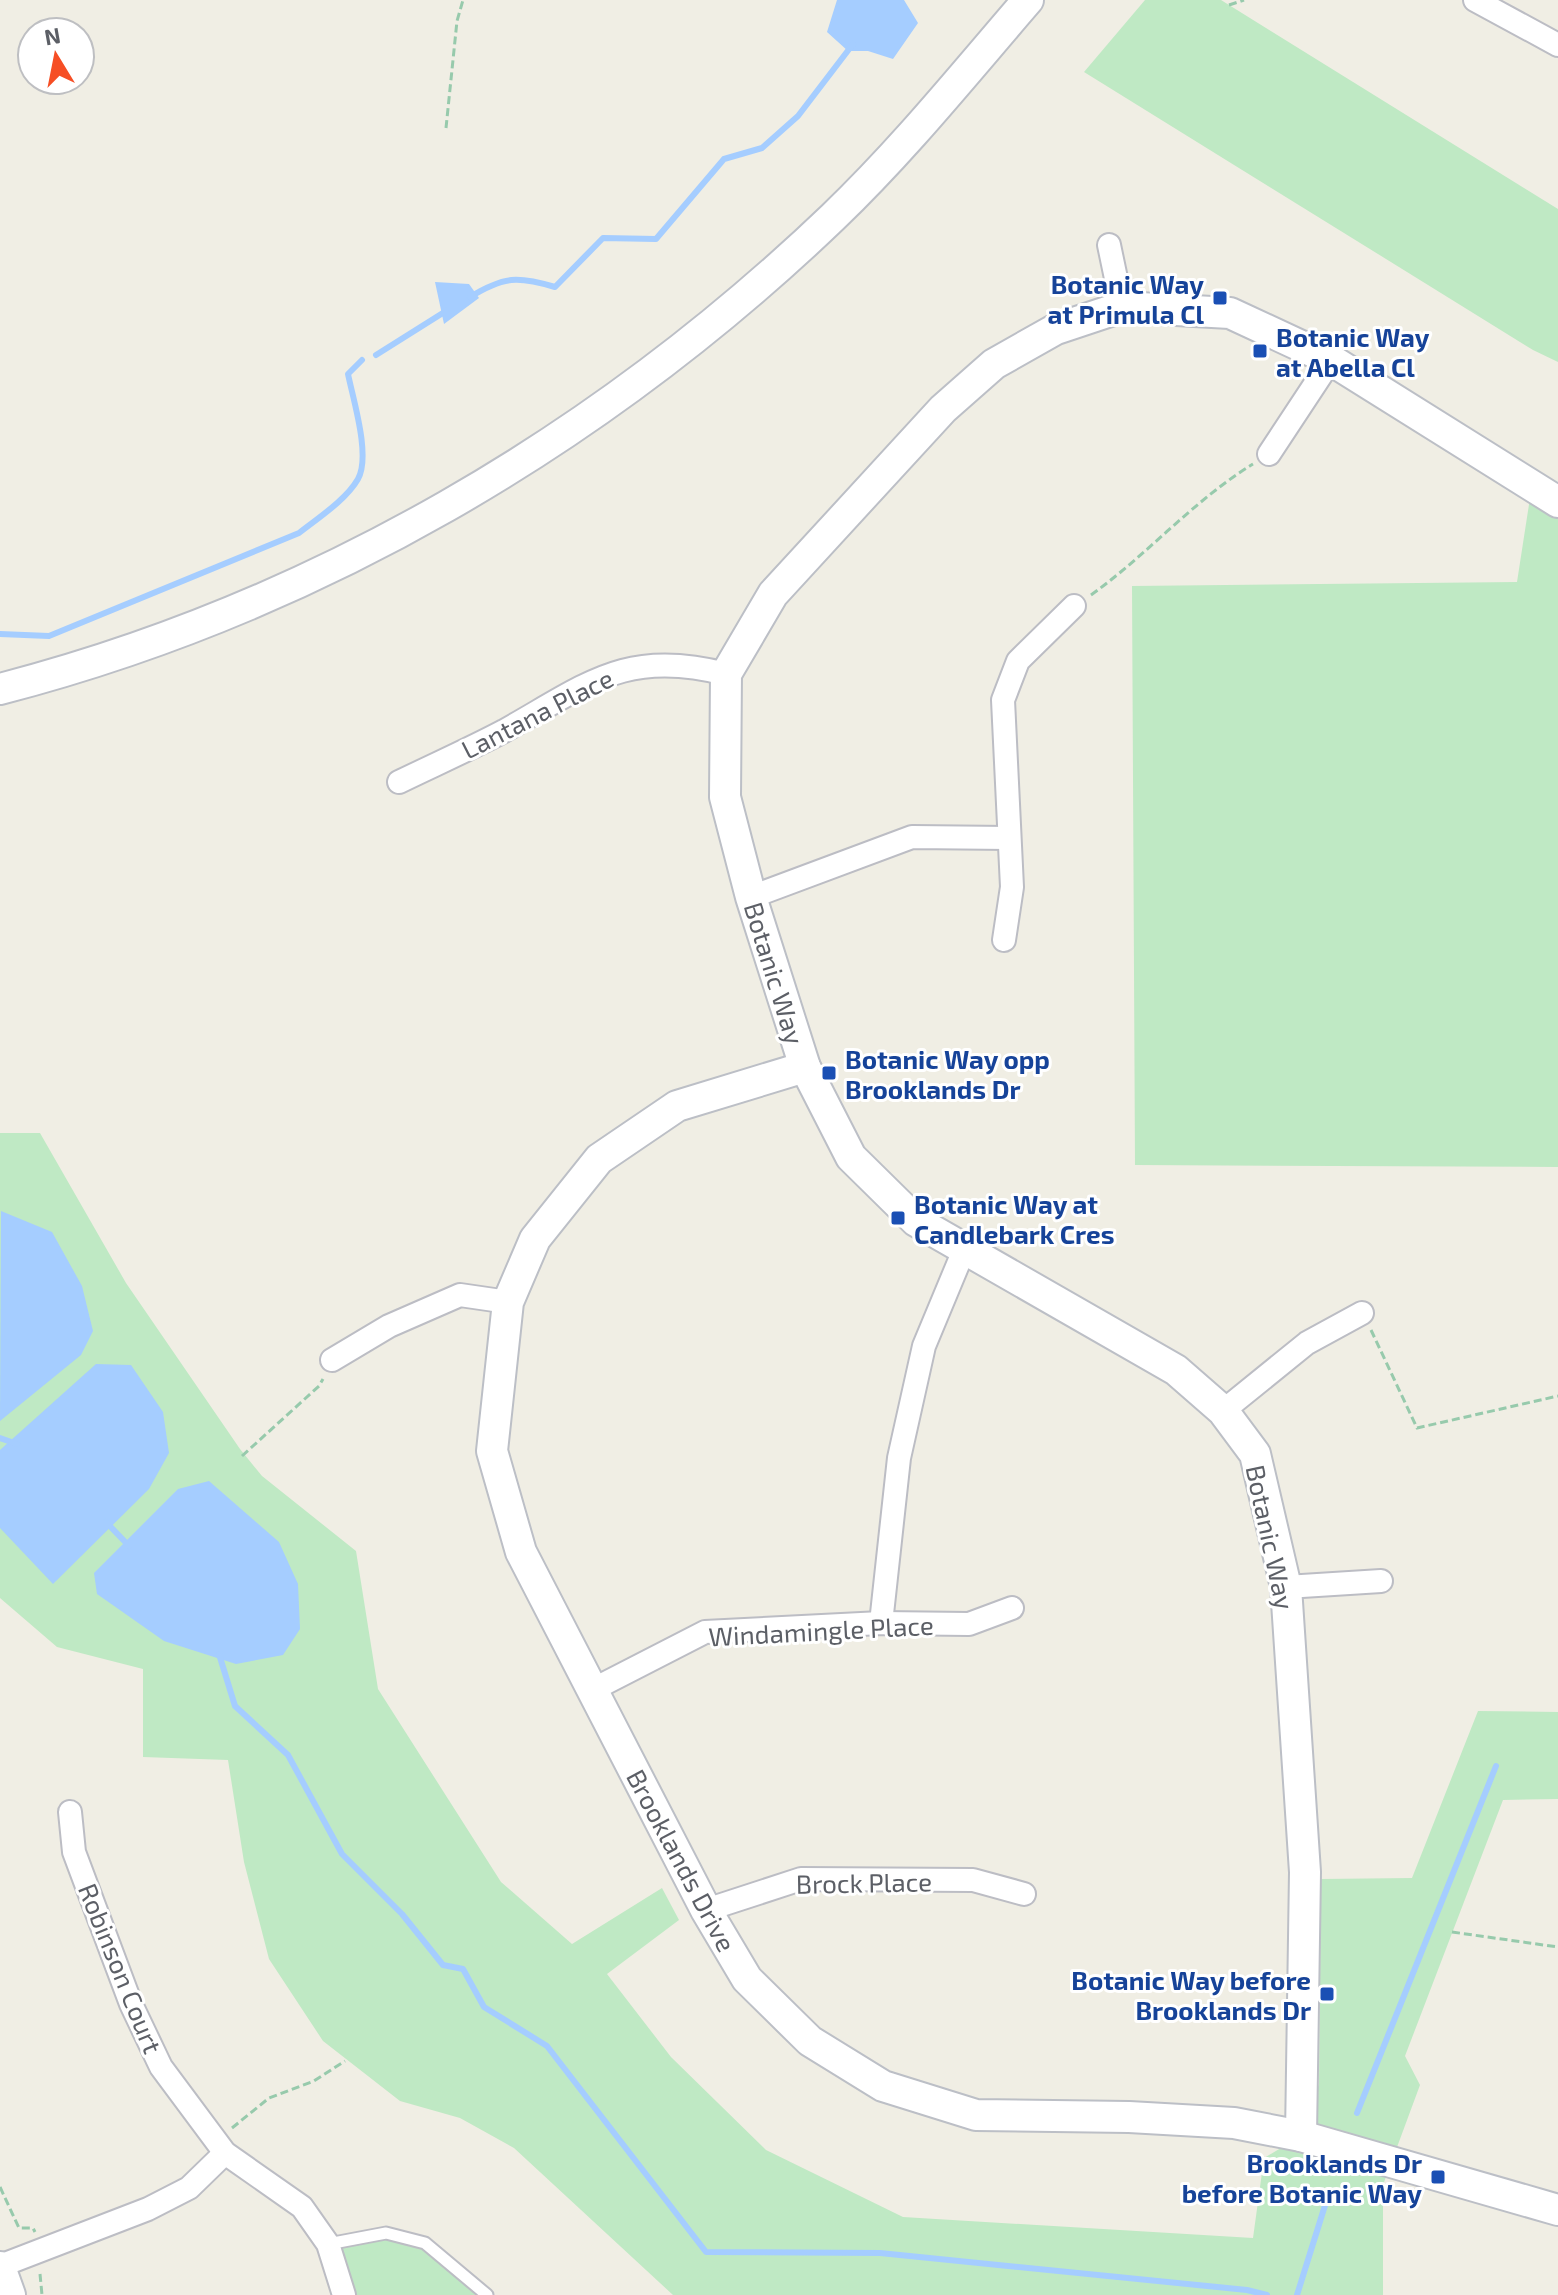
<svg xmlns="http://www.w3.org/2000/svg" width="1558" height="2295" font-family="'Exo 2',sans-serif">
<style>
.green{fill:#bfe9c4}
.water{fill:#a5cdff}
.lines{fill:none;stroke-linecap:round;stroke-linejoin:round}
.stream{stroke:#a5cdff;stroke-width:6}
.lane-casing{stroke:#bcbdc4;stroke-width:15}
.street-casing{stroke:#bcbdc4;stroke-width:26}
.secondary-casing{stroke:#bcbfc6;stroke-width:34}
.path{stroke:#97caac;stroke-width:3;stroke-dasharray:8 4;stroke-linecap:butt}
.lane{stroke:#fff;stroke-width:11}
.street{stroke:#fff;stroke-width:22}
.secondary{stroke:#fff;stroke-width:30}
.transit-dot{fill:#1a4fb4;stroke:#fff;stroke-width:3}
.labels{text-anchor:middle;dominant-baseline:central;stroke-width:6;stroke-linejoin:round;paint-order:stroke}
.transit-label{font-size:26px;font-weight:bold;fill:#164399;stroke:#fff;text-anchor:end}
.street-label{font-size:26px;fill:#5c5f66;stroke:#fff}
</style>
<rect width="100%" height="100%" fill="#f0eee4"/>
<g class="green">
<path d="M1145 0H1221L1558 209V362L1533 350 1084 72Z"/>
<path d="M1530 498 1558 516V1167L1135 1165 1132 586 1517 582Z"/>
<path d="M0 1133H40L126 1283 240 1449 262 1476 356 1551 378 1689 501 1882 572 1944 662 1888 679 1920 607 1974 671 2057 766 2150 903 2217 1253 2238 1264 2158 1301 2136 1319 2084 1321 1879 1412 1878 1478 1711 1558 1712V1799L1503 1800 1405 2056 1420 2085 1383 2185V2295H673L514 2148 460 2118 400 2101 323 2041 269 1959 244 1862 228 1760 143 1757V1669L57 1647 0 1598Z"/>
<path d="M386 2233 425 2243 487 2295H344L328 2244Z"/>
</g>
<g class="water">
<path d="M837 0H904L918 23 893 59 868 51H848L827 32Z"/>
<path d="M435 282 469 284 479 298 444 324Z"/>
<path d="M1 1211 52 1232 82 1286 93 1331 81 1355 0 1421Z"/>
<path d="M96 1364 131 1365 163 1412 169 1453 149 1489 53 1584 0 1528V1450Z"/>
<path d="M209 1481 279 1542 298 1584 300 1629 283 1655 236 1664 164 1641 97 1594 94 1573 178 1489Z"/>
</g>
<g class="lines">
<g class="stream">
<path d="M470 297C504 276 518 276 555 287L603 238 656 239 724 159 762 148 798 116 853 44"/>
<path d="M376 355 446 311"/>
<path d="M0 634 49 636 299 533C318 518 346 500 358 479 371 456 353 399 348 374L362 360"/>
<path d="M0 1438 17 1444"/>
<path d="M106 1522 129 1546"/>
<path d="M219 1654 235 1706 288 1755 342 1854 402 1914 443 1965 463 1969 484 2007 547 2046 706 2252 880 2253 1247 2290 1267 2295"/>
<path d="M1357 2113 1496 1766"/>
<path d="M1297 2295 1327 2199"/>
</g>
<defs>
<path id="lane" d="M328 2244 386 2233 425 2243 487 2295"/>
<g id="street">
<path d="M1475 0 1558 45"/>
<path d="M1109 245 1122 307"/>
<path d="M1269 454 1331 360"/>
<path d="M399 782C434 765 470 749 504 731 588 684 626 648 726 674"/>
<path d="M751 897 912 837 1009 838"/>
<path d="M1004 940 1012 887 1003 700 1018 661 1074 606"/>
<path d="M332 1360 389 1326 460 1295 508 1302"/>
<path d="M1223 1411 1307 1343 1362 1313"/>
<path d="M1286 1587 1381 1581"/>
<path d="M881 1623 899 1458 924 1346 964 1250"/>
<path d="M592 1690 705 1632 881 1623 969 1624 1012 1608"/>
<path d="M70 1812 74 1852 131 2004 161 2067 225 2153 302 2207 328 2244 344 2295"/>
<path d="M706 1910 801 1879 973 1880 1024 1894"/>
<path d="M0 2266 148 2209 189 2188 225 2153"/>
</g>
<g id="secondary">
<path d="M0 689C313 608 600 440 833 217 903 150 965 73 1028 0"/>
<path d="M805 1067 677 1106 599 1159 535 1239 508 1302 492 1451 521 1552 706 1910 747 1979 810 2041 883 2086 976 2115 1129 2117 1234 2123 1301 2136 1558 2210"/>
<path d="M1301 2136 1305 1872 1286 1587 1255 1454 1223 1411 1176 1370 916 1221 851 1157 805 1067 751 897 725 797 726 674 773 594 943 409 994 364 1056 329 1122 307 1230 313 1331 360 1558 502"/>
<path d="M0 2267 10 2295"/>
</g>
</defs>
<use href="#lane" class="lane-casing"/>
<use href="#street" class="street-casing"/>
<use href="#secondary" class="secondary-casing"/>
<g class="path">
<path d="M1229 5 1244 0"/>
<path d="M446 128 457 21 463 0"/>
<path d="M1091 595C1147 555 1194 500 1253 464"/>
<path d="M1371 1330 1417 1428 1558 1396"/>
<path d="M242 1456 319 1386 323 1379"/>
<path d="M1452 1932 1558 1947"/>
<path d="M232 2128 269 2098 314 2081 345 2061"/>
<path d="M0 2187 19 2228H33L35 2232"/>
<path d="M40 2274 42 2295"/>
</g>
<use href="#lane" class="lane"/>
<use href="#street" class="street"/>
<use href="#secondary" class="secondary"/>
</g>
<g class="transit-dot">
<rect x="1212" y="290" width="16" height="16" rx="4"/>
<rect x="1252" y="343" width="16" height="16" rx="4"/>
<rect x="821" y="1065" width="16" height="16" rx="4"/>
<rect x="890" y="1210" width="16" height="16" rx="4"/>
<rect x="1319" y="1986" width="16" height="16" rx="4"/>
<rect x="1430" y="2169" width="16" height="16" rx="4"/>
</g>
<g class="labels">
<g class="transit-label">
<text x="1204" y="283">Botanic Way<tspan x="1204" dy="30">at Primula Cl</tspan></text>
<text x="1276" y="336" text-anchor="start">Botanic Way<tspan x="1276" dy="30">at Abella Cl</tspan></text>
<text x="845" y="1058" text-anchor="start">Botanic Way opp<tspan x="845" dy="30">Brooklands Dr</tspan></text>
<text x="914" y="1203" text-anchor="start">Botanic Way at<tspan x="914" dy="30">Candlebark Cres</tspan></text>
<text x="1311" y="1979">Botanic Way before<tspan x="1311" dy="30">Brooklands Dr</tspan></text>
<text x="1422" y="2162">Brooklands Dr<tspan x="1422" dy="30">before Botanic Way</tspan></text>
</g>
<g class="street-label">
<text transform="translate(537 713) rotate(-27)">Lantana Place</text>
<text transform="translate(775 973) rotate(73)">Botanic Way</text>
<text transform="translate(1271 1537) rotate(78)">Botanic Way</text>
<text transform="translate(821 1630) rotate(-3)">Windamingle Place</text>
<text transform="translate(682 1860) rotate(62)">Brooklands Drive</text>
<text transform="translate(864 1882) rotate(-1)">Brock Place</text>
<text transform="translate(121 1968) rotate(68)">Robinson Court</text>
</g>
</g>
<g transform="translate(56 56) rotate(350)"><circle r="38" fill="#ffffff" stroke="#bebfc2" stroke-width="2"/>
<path d="M0-6L14 30L0 20L-14 30Z" fill="#f64e24"/>
<text y="-12" font-size="22" font-weight="bold" text-anchor="middle" fill="#5c5f66">N</text>
</g>
</svg>
